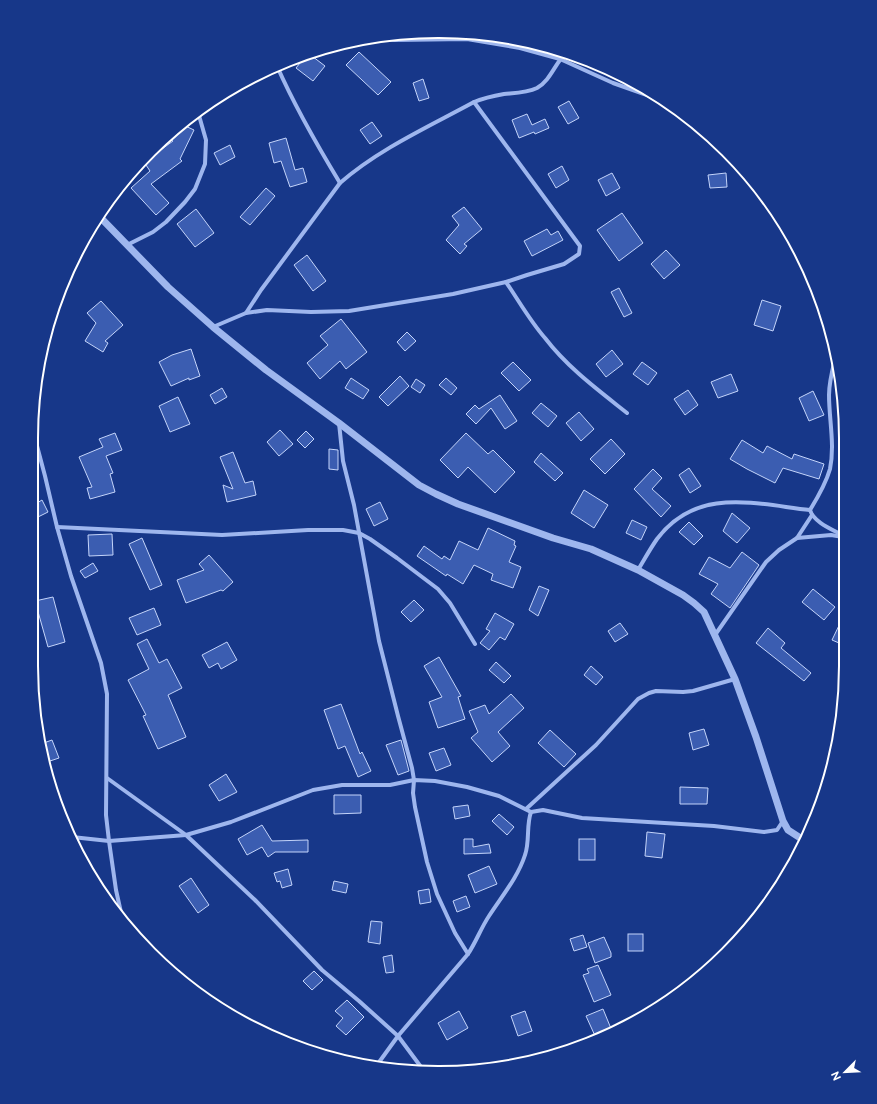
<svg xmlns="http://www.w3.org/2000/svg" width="877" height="1104" font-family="Raleway,sans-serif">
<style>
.building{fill:#3b5db1;stroke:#c4d4fa}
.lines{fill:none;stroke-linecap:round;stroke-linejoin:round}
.minor{stroke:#9eb6ee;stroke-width:4}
.tertiary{stroke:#9eb6ee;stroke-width:7}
.rim{fill:none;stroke:#fff;stroke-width:2}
</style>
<rect width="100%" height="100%" fill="#173789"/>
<g class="building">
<path d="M359 52 391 82 378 95 346 65Z"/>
<path d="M308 53 325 66 313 81 296 68Z"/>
<path d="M423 79 429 98 419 101 413 83Z"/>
<path d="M569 101 579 118 568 124 558 107Z"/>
<path d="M527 114 532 125 545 119 549 128 535 134 534 132 519 138 512 120Z"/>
<path d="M372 122 382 136 370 144 360 130Z"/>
<path d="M181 124 194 130 180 159 182 161 151 184 169 203 156 215 131 188 150 171 144 162 173 141 165 137Z"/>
<path d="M286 138 295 170 303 168 307 182 290 187 281 161 274 163 269 143Z"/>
<path d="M230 145 235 157 220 165 214 153Z"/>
<path d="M562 166 569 180 556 188 548 174Z"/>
<path d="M612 173 620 188 606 196 598 180Z"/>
<path d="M726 173 727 187 710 188 708 175Z"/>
<path d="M266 188 275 196 250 225 240 217Z"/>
<path d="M464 207 482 229 464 244 467 246 460 254 446 240 459 225 452 216Z"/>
<path d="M196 209 214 233 195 247 177 224Z"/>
<path d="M622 213 643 243 619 261 597 230Z"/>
<path d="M547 229 551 235 558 231 563 240 532 256 524 241Z"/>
<path d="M666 250 680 265 664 279 651 264Z"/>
<path d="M307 255 326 281 313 291 294 265Z"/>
<path d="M619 288 632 313 624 317 611 292Z"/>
<path d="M762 300 781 306 773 331 754 325Z"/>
<path d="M101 301 123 325 105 341 108 343 103 352 85 341 96 323 87 313Z"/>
<path d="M341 319 367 352 346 369 340 361 320 379 307 363 328 345 320 336Z"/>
<path d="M407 332 416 341 405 351 397 342Z"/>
<path d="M191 349 200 376 189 380V378L171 386 159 362 172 355Z"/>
<path d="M612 350 623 364 606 377 596 364Z"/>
<path d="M513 362 531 380 519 391 501 373Z"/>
<path d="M642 362 657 373 648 385 633 374Z"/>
<path d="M731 374 738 391 718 398 711 382Z"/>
<path d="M400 376 409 386 388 406 379 397Z"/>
<path d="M351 378 369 390 363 399 345 388Z"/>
<path d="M446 378 457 388 451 395 439 385Z"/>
<path d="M416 379 425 385 420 393 411 387Z"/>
<path d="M222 388 227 397 215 404 210 395Z"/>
<path d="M688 390 698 405 685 415 674 399Z"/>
<path d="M813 391 824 415 809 421 799 398Z"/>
<path d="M500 395 517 421 505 429 491 408 476 424 466 414 475 405 479 409Z"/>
<path d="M178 397 190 424 170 432 159 406Z"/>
<path d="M541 403 557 416 548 427 532 413Z"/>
<path d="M579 412 594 429 581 441 566 423Z"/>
<path d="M280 430 293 444 279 456 267 442Z"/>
<path d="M306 431 314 439 305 448 297 440Z"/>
<path d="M115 433 122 450 106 456 113 473 110 474 115 492 90 499 87 488 92 487 79 457 103 447 99 439Z"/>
<path d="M466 433 488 454 493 450 515 472 495 493 468 467 458 478 440 460Z"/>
<path d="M611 439 625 454 605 474 590 459Z"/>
<path d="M742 440 763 453 767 446 792 459 794 454 824 464 819 479 783 468 775 483 747 469 730 459Z"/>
<path d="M329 449 338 450V470L329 469Z"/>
<path d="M233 452 245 483 253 481 256 495 227 502 223 485 233 489 220 457Z"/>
<path d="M541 453 563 473 555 481 534 462Z"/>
<path d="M689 468 701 486 690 493 679 475Z"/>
<path d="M653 469 662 478 652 489 671 506 661 517 634 489Z"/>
<path d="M584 490 608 505 594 528 571 513Z"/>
<path d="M42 500 48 512 36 518 32 510V506Z"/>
<path d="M380 502 388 519 374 526 366 509Z"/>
<path d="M732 513 750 528 737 543 723 531Z"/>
<path d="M632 520 647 527 641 540 626 533Z"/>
<path d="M689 522 703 536 694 545 679 532Z"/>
<path d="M488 528 515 541 514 545 516 546 509 562 521 567 513 588 491 580 493 574 474 565 463 584 447 574 446 576 417 556 424 546 442 559 444 556 450 560 459 541 478 550Z"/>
<path d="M112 534 113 555 89 556 88 535Z"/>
<path d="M142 538 162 585 150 590 129 544Z"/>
<path d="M742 552 759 565 730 608 711 594 718 584 699 574 709 557 730 568Z"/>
<path d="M209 555 233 582 223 591 221 590 186 603 177 580 204 570 199 564Z"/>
<path d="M93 563 98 571 85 578 80 571Z"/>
<path d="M539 586 549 590 538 616 529 610Z"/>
<path d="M813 589 835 607 824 620 802 602Z"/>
<path d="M53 597 65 642 48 647 35 601Z"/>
<path d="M414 600 424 610 411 622 401 612Z"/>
<path d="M154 608 161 625 137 635 129 618Z"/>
<path d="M846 611V646L832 640Z"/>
<path d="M495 613 514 624 505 640 500 637 489 650 480 643 490 631 486 629Z"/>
<path d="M620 623 628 634 615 642 608 631Z"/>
<path d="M768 628 785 643 781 648 811 673 804 681 756 643Z"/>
<path d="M147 639 159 663 167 659 182 688 168 695 186 737 158 749 143 716 146 715 128 680 149 669 137 644Z"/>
<path d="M227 642 237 660 221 669 218 663 209 668 202 655Z"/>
<path d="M439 657 461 696 458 697 465 719 438 728 429 702 442 697 424 666Z"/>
<path d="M496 662 511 676 504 683 489 670Z"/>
<path d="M591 666 603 677 596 685 584 675Z"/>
<path d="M511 694 524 708 498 732 510 746 492 762 471 738 478 732 469 711 485 705 489 714Z"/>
<path d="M341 704 360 754 362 752 371 771 358 777 345 746 338 749 324 710Z"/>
<path d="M704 729 709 745 693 750 689 733Z"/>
<path d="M550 730 576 754 564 767 538 743Z"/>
<path d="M52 740 59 758 47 762 41 744Z"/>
<path d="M401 740 409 771 398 775 386 745Z"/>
<path d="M444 748 451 765 436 771 429 753Z"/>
<path d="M226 774 237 792 219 801 209 785Z"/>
<path d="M680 787 708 788 707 804H680Z"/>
<path d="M334 795H361V813L334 814Z"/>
<path d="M468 805 470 816 455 819 453 807Z"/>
<path d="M499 814 514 827 507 835 492 821Z"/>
<path d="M262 825 272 841 308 840V852H275L268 857 262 847 247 855 238 839Z"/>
<path d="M647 832 665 834 662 858 645 856Z"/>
<path d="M464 839H473V847L489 844 491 853 464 854Z"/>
<rect x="579" y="839" width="16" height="21"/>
<path d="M489 866 497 884 475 893 468 875Z"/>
<path d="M288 869 292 885 282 888 280 881 277 882 274 873Z"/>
<path d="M191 878 209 905 198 913 179 886Z"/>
<path d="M334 881 348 884 346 893 332 890Z"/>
<path d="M429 889 431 902 420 904 418 891Z"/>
<path d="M466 896 470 907 457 912 453 901Z"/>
<path d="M371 921 382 922 380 944 368 942Z"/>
<rect x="628" y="934" width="15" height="17"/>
<path d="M583 935 587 947 574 951 570 939Z"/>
<path d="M604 937 611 953V957L595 963 588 943Z"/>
<path d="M392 955 394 972 386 973 383 957Z"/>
<path d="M598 965 611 995 594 1002 583 975 589 973 587 969Z"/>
<path d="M314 971 323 980 312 990 303 981Z"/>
<path d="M347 1000 364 1017 346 1035 336 1026 343 1018 335 1011Z"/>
<path d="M603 1009 612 1031 596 1038 586 1016Z"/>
<path d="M459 1011 468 1028 447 1040 438 1023Z"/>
<path d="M525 1011 532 1031 518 1036 511 1016Z"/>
</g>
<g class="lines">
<g class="minor">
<path d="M463 32 467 39"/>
<path d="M374 37 395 40 467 39 520 48 560 59 613 83 664 101"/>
<path d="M277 66C295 107 317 145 340 183"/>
<path d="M127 245 153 232 166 222 185 202 195 189 205 164 206 140 198 112"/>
<path d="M506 282C519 301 530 321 545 338 568 368 598 390 627 413"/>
<path d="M246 313 261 290 340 183C379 149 428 127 474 102 484 98 493 96 504 94 515 93 527 93 537 88 551 80 555 63 566 53"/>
<path d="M213 327 246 313 267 310 311 312 349 311 453 294 506 282 527 275 564 264 579 254 580 246 474 102"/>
<path d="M835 359C832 371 829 383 829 395 829 419 835 445 830 469 826 483 818 497 810 510 814 523 834 530 846 537"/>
<path d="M339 423 343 461 354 505 379 641 398 716 412 768 414 780 413 793 415 807 427 862 437 894 455 933 468 954"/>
<path d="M32 427 45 476 57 527 71 576 101 663 107 694 106 815 109 841 116 890 122 917"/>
<path d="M57 527 222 535 308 530H343L359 533 370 539 397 558 438 589 450 603 475 644"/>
<path d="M797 538 812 515"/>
<path d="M638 570C644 560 650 549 657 539 697 486 755 504 810 510"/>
<path d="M715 635 766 562 779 550 797 538 831 535 843 537"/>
<path d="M107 778 186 835 255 900 322 970 359 1001 398 1036 424 1071"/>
<path d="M526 809 596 745 638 699 649 693 656 691 683 692 693 691 735 679"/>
<path d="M72 837 109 841 186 835 231 822 313 790 342 785H390L414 780 435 781 467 787 499 796 531 812 543 810 582 818 714 826 764 832 777 830 783 821"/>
<path d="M377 1065 398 1036 468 954C476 942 481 928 489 916 502 896 518 877 525 855 530 841 526 826 531 812"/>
</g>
<path class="tertiary" d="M99 216 168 287 213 327 266 370 339 423 419 485 436 494 458 504 553 538 591 549 638 570 683 595 694 603 704 612 735 679 756 737 783 821 788 830 805 841"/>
</g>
<path d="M0 0H877V1104H0ZM438 38H439A400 400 0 0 1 839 438V666A400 400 0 0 1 439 1066H438A400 400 0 0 1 38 666V438A400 400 0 0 1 438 38Z" fill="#173789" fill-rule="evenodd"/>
<path class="rim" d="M438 38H439A400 400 0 0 1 839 438V666A400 400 0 0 1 439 1066H438A400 400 0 0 1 38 666V438A400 400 0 0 1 438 38Z"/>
<g transform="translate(845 1072) rotate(246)" stroke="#173789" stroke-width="3" paint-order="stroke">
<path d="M0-3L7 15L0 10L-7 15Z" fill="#ffffff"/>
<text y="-6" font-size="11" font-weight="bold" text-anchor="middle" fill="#ffffff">N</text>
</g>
</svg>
